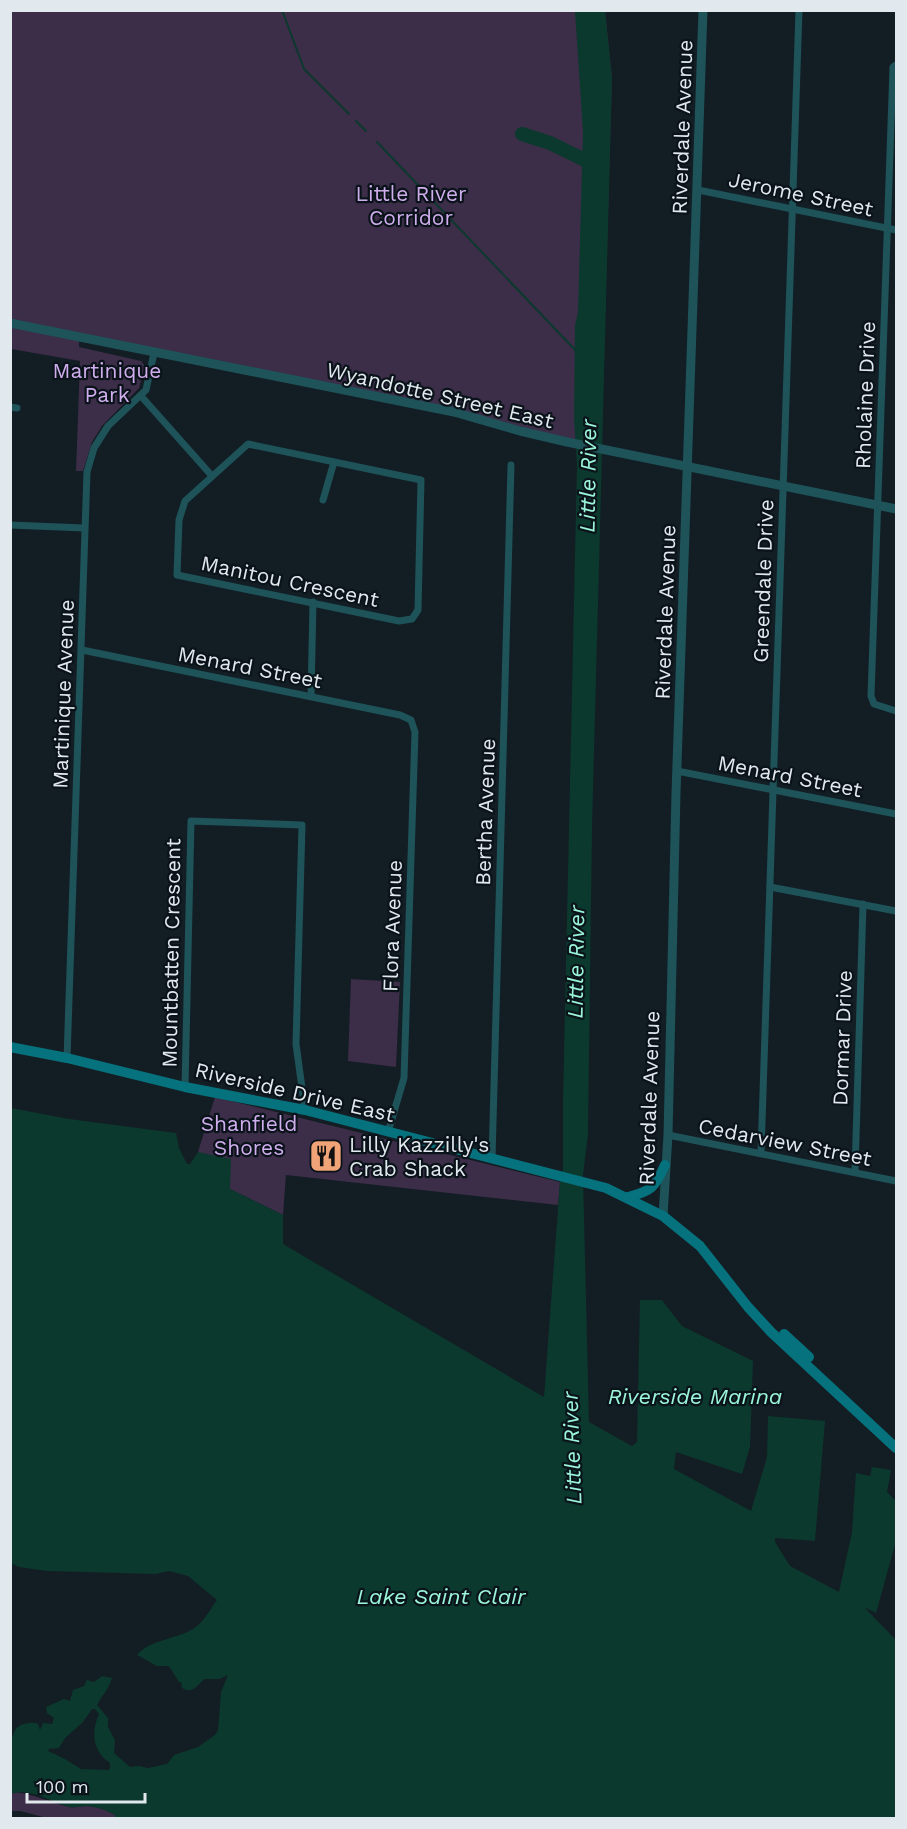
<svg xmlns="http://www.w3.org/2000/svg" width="907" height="1829" font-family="'Work Sans',sans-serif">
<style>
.green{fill:#3c2d48}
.water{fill:#0c392e;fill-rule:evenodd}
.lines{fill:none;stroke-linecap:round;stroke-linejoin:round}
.stream{stroke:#0c392e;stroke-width:2}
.river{stroke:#0c392e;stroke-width:14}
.minor{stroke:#1d5359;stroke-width:7}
.tertiary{stroke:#1d5359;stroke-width:9}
.secondary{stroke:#05727d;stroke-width:10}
.labels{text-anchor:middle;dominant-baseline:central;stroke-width:4.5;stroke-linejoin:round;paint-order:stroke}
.street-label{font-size:21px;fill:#e2e9ee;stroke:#0a131a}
.park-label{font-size:21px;fill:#d0aeed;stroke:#0a131a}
.poi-label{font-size:21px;fill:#e2e9ee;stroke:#0a131a;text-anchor:start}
.water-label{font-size:22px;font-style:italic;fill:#9af5d9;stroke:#0a131a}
</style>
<rect width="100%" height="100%" fill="#131d24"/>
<g class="green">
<path d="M10 11H605L612 78 601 449 454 412 79 338V347L141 361 145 366 139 388 102 426 92 442 83 471H76L80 361 11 349Z"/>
<path d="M351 979 400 982 396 1067 348 1061Z"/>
<path d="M215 1097 560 1182 558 1205 286 1175 283 1215 230 1189 198 1152Z"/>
<path d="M14 1792C34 1794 51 1803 70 1807 75 1808 80 1806 85 1806 95 1806 108 1810 116 1816L115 1818H47L20 1811H11V1794Z"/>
</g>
<path class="water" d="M575 11H605L612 78 592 827 588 1134 583 1175 589 1422 632 1446 637 1442 640 1300H662L682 1326 753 1361 750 1447 742 1474 676 1452 674 1469 751 1511 767 1457 768 1416 825 1421 815 1541 775 1538V1542L790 1566 839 1592 852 1532 856 1473 870 1476 872 1467 891 1470 887 1492 896 1501V1541L876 1613 864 1607 896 1640V1818H115V1815C107 1810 97 1807 88 1806 82 1806 75 1808 69 1807 52 1802 29 1787 11 1794 11 1776 4 1727 24 1724 30 1723 33 1722 38 1724L40 1730 43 1723 52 1724 54 1718 47 1713 46 1707 64 1699 70 1701 73 1690 84 1686 87 1680 94 1682 102 1676 112 1678C109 1689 102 1695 97 1705L108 1718V1727L115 1740 114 1753 130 1767 139 1766 148 1768 167 1764 174 1755 198 1747 215 1735 218 1730 221 1692 228 1675 219 1679H205C197 1684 194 1695 182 1688L181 1682H179L169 1666H157L137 1655C151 1638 180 1640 197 1626 205 1620 211 1608 217 1600L188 1576 169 1571 156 1574 47 1571 19 1567 11 1563V1108L69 1119 176 1133 179 1148 187 1164H190L198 1152 231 1159 230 1189 283 1215V1244L544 1397 560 1182 563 1169V1100L577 464 574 419 575 325 578 312 583 132ZM92 1709H95L99 1714C91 1732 92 1751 110 1763V1769L108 1770 81 1769 65 1759 48 1751 49 1749 59 1748 65 1738 83 1722Z"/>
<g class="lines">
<g class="stream">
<path d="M282 10 304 69 349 114"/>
<path d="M356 121 366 131"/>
<path d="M377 142 578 353"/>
</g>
<path class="river" d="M522 134 550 143 595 165"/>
<g class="minor">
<path d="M896 65 893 67 871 696 874 704 896 711"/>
<path d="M698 190 896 230"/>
<path d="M141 396 212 476"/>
<path d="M10 407 17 408"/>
<path d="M248 444 421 480 418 610 412 619 399 621 177 575 179 520 185 501Z"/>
<path d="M323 500 334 462"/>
<path d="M10 525 84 528"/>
<path d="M82 650 400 715 411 720 415 732 404 1078 388 1132"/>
<path d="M311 696 313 602"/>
<path d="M677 771 896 814"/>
<path d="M770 887 896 911"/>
<path d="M67 1058 87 472 94 448 108 426 146 390 154 353"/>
<path d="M185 1087 191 821 302 825 296 1044 305 1110"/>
<path d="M668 1135 896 1181"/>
<path d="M761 1153 799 10"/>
<path d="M492 1159 511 465"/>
<path d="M855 1172 863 904"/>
</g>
<g class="tertiary">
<path d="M10 323 454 412 520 431 567 442 896 509"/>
<path d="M663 1216 668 1135 676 793 703 10"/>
</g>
<g class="secondary">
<path d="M10 1047 67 1058 185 1087 305 1110 606 1188 663 1216 700 1246 748 1307 771 1332 896 1448"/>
<path d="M628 1197C652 1191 655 1187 665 1165"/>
<path d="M784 1334 809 1357"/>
</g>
</g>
<defs>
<symbol id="restaurant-square" viewBox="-11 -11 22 22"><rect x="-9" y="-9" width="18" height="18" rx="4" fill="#efa377" stroke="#0a131a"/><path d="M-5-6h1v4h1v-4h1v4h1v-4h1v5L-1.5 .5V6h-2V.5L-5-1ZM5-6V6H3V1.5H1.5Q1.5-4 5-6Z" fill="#111"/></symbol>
</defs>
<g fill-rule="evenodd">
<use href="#restaurant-square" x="307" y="1137" width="38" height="38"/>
</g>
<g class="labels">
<g class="street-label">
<text transform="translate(682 127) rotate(-88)">Riverdale Avenue</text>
<text transform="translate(801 194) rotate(12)">Jerome Street</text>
<text transform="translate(440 395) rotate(13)">Wyandotte Street East</text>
<text transform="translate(865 395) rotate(-88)">Rholaine Drive</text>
<text transform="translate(290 581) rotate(12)">Manitou Crescent</text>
<text transform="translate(763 581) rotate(-88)">Greendale Drive</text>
<text transform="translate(665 612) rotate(-88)">Riverdale Avenue</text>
<text transform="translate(250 667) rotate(11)">Menard Street</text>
<text transform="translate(63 694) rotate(-88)">Martinique Avenue</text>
<text transform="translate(790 776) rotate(11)">Menard Street</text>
<text transform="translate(485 812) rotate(-88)">Bertha Avenue</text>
<text transform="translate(392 926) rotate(-88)">Flora Avenue</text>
<text transform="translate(171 953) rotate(-89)">Mountbatten Crescent</text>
<text transform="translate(842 1038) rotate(-88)">Dormar Drive</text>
<text transform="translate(295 1092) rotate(13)">Riverside Drive East</text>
<text transform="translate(649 1098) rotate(-88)">Riverdale Avenue</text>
<text transform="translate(785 1142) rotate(11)">Cedarview Street</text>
</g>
<g class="park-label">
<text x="411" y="193">Little River<tspan x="411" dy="24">Corridor</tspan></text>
<text x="107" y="370">Martinique<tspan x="107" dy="24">Park</tspan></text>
<text x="249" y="1123">Shanfield<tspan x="249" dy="24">Shores</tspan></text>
</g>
<g class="poi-label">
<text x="349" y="1144">Lilly Kazzilly's<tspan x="349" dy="24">Crab Shack</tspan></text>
</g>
<g class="water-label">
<text transform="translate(588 476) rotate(-89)">Little River</text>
<text transform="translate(576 962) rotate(-89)">Little River</text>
<text x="695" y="1396">Riverside Marina</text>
<text transform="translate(572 1448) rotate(-92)">Little River</text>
<text x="441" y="1596">Lake Saint Clair</text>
</g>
</g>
<rect width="907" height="1829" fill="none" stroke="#e2e9ee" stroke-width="24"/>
<path d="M27 1793v9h118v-9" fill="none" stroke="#e2e9ee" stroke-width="3"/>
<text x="36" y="1793" font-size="18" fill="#e2e9ee" stroke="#0a131a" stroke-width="4.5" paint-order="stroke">100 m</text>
</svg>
